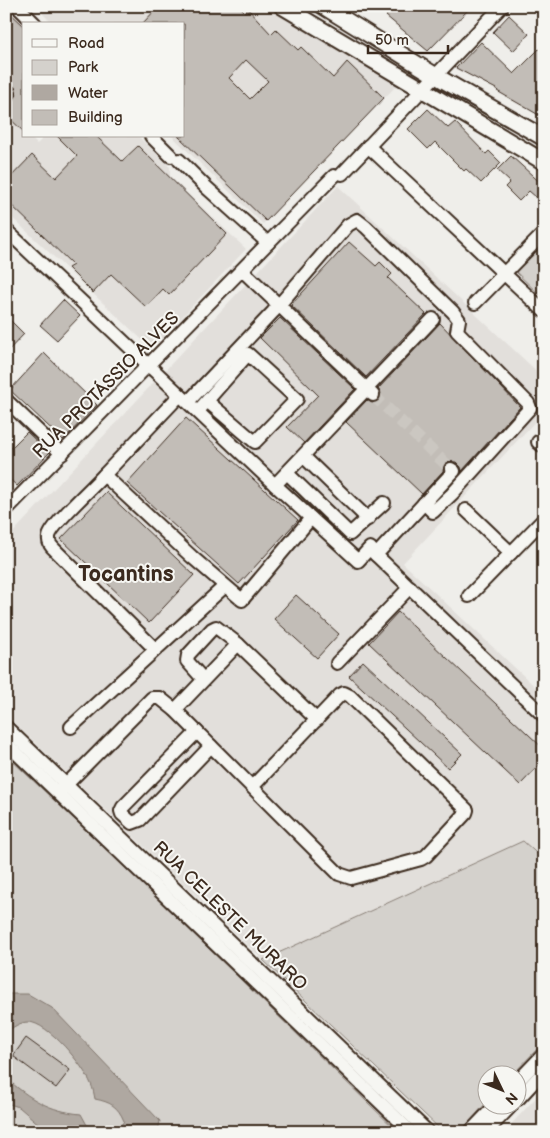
<svg xmlns="http://www.w3.org/2000/svg" width="550" height="1138" font-family="'Balsamiq Sans',sans-serif">
<style>
.built{fill:#e2dfdb}
.green{fill:#d4d1cc;stroke:#887e75}
.water{fill:#afa8a1;stroke:#81766d}
.building{fill:#c2bdb7;stroke:#3b2a1e;fill-rule:evenodd}
.lines{fill:none;stroke-linecap:round;stroke-linejoin:round}
.minor-tunnel{stroke:#cbc7c1;stroke-width:12;stroke-dasharray:12 6;stroke-linecap:butt}
.minor-casing{stroke:#3b2a1e;stroke-width:16}
.major-casing{stroke:#3b2a1e;stroke-width:19}
.minor{stroke:#f6f6f2;stroke-width:12}
.major{stroke:#f6f6f2;stroke-width:15}
.labels{text-anchor:middle;dominant-baseline:central;stroke-width:4;stroke-linejoin:round;paint-order:stroke}
.street-label{font-size:18px;fill:#3b2a1e;stroke:#f6f6f2}
.district-label{font-size:22px;font-weight:bold;fill:#3b2a1e;stroke:#f6f6f2}
</style>
<rect width="100%" height="100%" fill="#efeeea"/>
<filter id="ink" filterUnits="userSpaceOnUse"><feTurbulence type="fractalNoise" baseFrequency=".02" numOctaves="2"/><feDisplacementMap in="SourceGraphic" scale="10" xChannelSelector="R" yChannelSelector="G"/><feConvolveMatrix kernelMatrix="1 2 1 2 8 2 1 2 1" color-interpolation-filters="sRGB"/></filter>
<g filter="url(#ink)">
<g class="built">
<path d="M35 6H263L397 85 263 224 172 136H184V24H53Z"/>
<path d="M12 121 24 132V136H29L37 144 45 136H138L170 167V177L246 249 152 349 6 212V127Z"/>
<path d="M338 186 544 378V412L403 563 544 695V860L523 841 263 960 6 715V540Z"/>
<path d="M544 1089V1132H504Z"/>
</g>
<g class="green">
<path d="M544 242V299L515 271Z"/>
<path d="M6 755 109 852 398 1132H6Z"/>
<path d="M523 841 544 860V1042L512 1075 488 1076 487 1102 460 1132H443L263 960Z"/>
</g>
<g class="water">
<path d="M6 994H28L52 1008 160 1121 158 1132H116L124 1121C118 1106 110 1102 95 1099 94 1094 93 1088 91 1084 84 1066 48 1022 28 1022 20 1022 12 1028 6 1032Z"/>
<path d="M6 1078C30 1099 49 1111 81 1114L87 1125 100 1132H48L19 1107 6 1103Z"/>
</g>
<g class="building">
<path d="M159 6H239L245 12 248 9 271 34 276 29 298 50 301 47 333 78 347 62 384 98 266 221 178 136H184V24H142ZM246 60 268 81 250 99 229 78Z"/>
<path d="M395 6H472L428 51 386 16Z"/>
<path d="M6 9 24 26V132L6 115V101H12L17 95 15 87 6 82Z"/>
<path d="M509 15 529 34 513 51 493 32Z"/>
<path d="M481 42 514 74 544 44V118L497 91 498 90 456 68Z"/>
<path d="M428 109 448 128 455 122 486 154 489 151 501 163 481 183 466 169 464 171 435 142 428 149 408 129Z"/>
<path d="M57 136H96L122 161 138 146 227 234 169 295 163 289 146 307 111 274 93 293 68 268 73 265 6 200V182L32 155 56 178 77 156Z"/>
<path d="M511 156 544 186V204L529 191 519 201 505 187 510 182 497 170Z"/>
<path d="M349 242 376 266 380 262 392 274 388 278 426 314 366 377 291 305Z"/>
<path d="M63 300 80 316 57 340 40 325Z"/>
<path d="M6 316 24 334 6 353Z"/>
<path d="M280 318 355 389 304 443 287 427 318 395 260 338Z"/>
<path d="M440 323 520 407 462 471 461 467 456 462H447L444 465 443 471 422 494 346 422 367 400 372 403 378 401 381 393 378 389Z"/>
<path d="M44 353 97 405 63 440 10 390Z"/>
<path d="M186 418 298 520 239 584 127 483Z"/>
<path d="M27 432 49 453 17 486 6 476V453Z"/>
<path d="M106 492 194 575 149 623 61 539Z"/>
<path d="M296 595 339 634 317 658 274 619Z"/>
<path d="M398 612 544 749V760L520 785 369 643Z"/>
<path d="M363 661 462 754 448 768 349 676Z"/>
<path d="M26 1038 70 1070 56 1088 13 1056Z"/>
</g>
<g class="lines">
<path class="minor-tunnel" d="M373 395 451 469"/>
<defs>
<g id="minor">
<path d="M17 6 35 24"/>
<path d="M6 90 9 93"/>
<path d="M151 136 171 156"/>
<path d="M368 146 544 311"/>
<path d="M179 160 206 187 268 243 334 176"/>
<path d="M342 174 502 6"/>
<path d="M6 230 275 485 433 319"/>
<path d="M242 270 373 395"/>
<path d="M475 303 544 233"/>
<path d="M180 395 104 475 192 557 242 600 311 518"/>
<path d="M6 400 62 454"/>
<path d="M188 402 273 312 348 225 357 220 366 227 453 312 459 320 457 331 528 403 530 408 452 494 433 512 424 503"/>
<path d="M198 411 248 354 297 399 255 442 207 401"/>
<path d="M538 442 544 447"/>
<path d="M303 456 368 519"/>
<path d="M451 469 454 471 376 555 544 716"/>
<path d="M287 473 350 534 384 503"/>
<path d="M104 475C94 486 50 526 49 537 48 544 52 547 56 551L155 649"/>
<path d="M275 485 358 561 370 548 376 555"/>
<path d="M6 510 268 243"/>
<path d="M466 510 511 553"/>
<path d="M469 596 544 519"/>
<path d="M337 663 410 587"/>
<path d="M203 679 187 661 188 655 212 629 216 627 238 644"/>
<path d="M175 710 238 644 317 720"/>
<path d="M6 727 428 1132"/>
<path d="M71 727 225 586"/>
<path d="M197 732 123 807 121 811 122 814 132 823 140 820 211 746"/>
<path d="M6 743 411 1132"/>
<path d="M59 792 152 698H160L175 710 339 874 351 878 421 859 426 856 466 813 467 810 350 696 344 693 340 695 252 787"/>
<path d="M518 1081 544 1054"/>
<path d="M518 1099 544 1071"/>
<path d="M470 1132 495 1106"/>
<path d="M486 1132 511 1106"/>
</g>
<g id="major">
<path d="M282 6 544 162"/>
<path d="M323 6 436 76 544 138"/>
</g>
</defs>
<use href="#minor" class="minor-casing"/>
<use href="#major" class="major-casing"/>
<use href="#minor" class="minor"/>
<use href="#major" class="major"/>
</g>
</g>
<g class="labels">
<g class="street-label">
<text transform="translate(106 385) rotate(-45)">RUA PROTÁSSIO ALVES</text>
<text transform="translate(230 916) rotate(44)">RUA CELESTE MURARO</text>
</g>
<g class="district-label">
<text x="126" y="574">Tocantins</text>
</g>
</g>
<rect width="550" height="1138" fill="none" stroke="#f6f6f2" stroke-width="25"/>
<rect x="12" y="12" width="525" height="1113" fill="none" stroke="#3b2a1e" stroke-width="2" filter="url(#ink)"/>
<rect x="22" y="22" width="162" height="115" fill="#f6f6f2" stroke="#aba49d"/>
<rect x="32" y="39" width="25" height="8" fill="#f6f6f2" stroke="#aba49d"/>
<text x="68" y="48" font-size="15" fill="#3b2a1e">Road</text>
<rect x="32" y="60" width="25" height="15" fill="#d4d1cc" stroke="#aba49d"/>
<text x="68" y="72" font-size="15" fill="#3b2a1e">Park</text>
<rect x="32" y="85" width="25" height="15" fill="#afa8a1" stroke="#aba49d"/>
<text x="68" y="98" font-size="15" fill="#3b2a1e">Water</text>
<rect x="32" y="110" width="25" height="15" fill="#c2bdb7" stroke="#aba49d"/>
<text x="68" y="122" font-size="15" fill="#3b2a1e">Building</text>
<g transform="translate(502 1090) rotate(133)"><circle r="24" fill="#f6f6f2" stroke="#aba49d"/>
<path d="M0-4L9 19L0 12L-9 19Z" fill="#3b2a1e"/>
<text y="-8" font-size="14" font-weight="bold" text-anchor="middle" fill="#3b2a1e">N</text>
</g>
<path d="M368 45v8h80v-8" fill="none" stroke="#3b2a1e" stroke-width="2.5"/>
<text x="375" y="45" font-size="15" fill="#3b2a1e" stroke="#f6f6f2" stroke-width="4" paint-order="stroke">50 m</text>
</svg>
